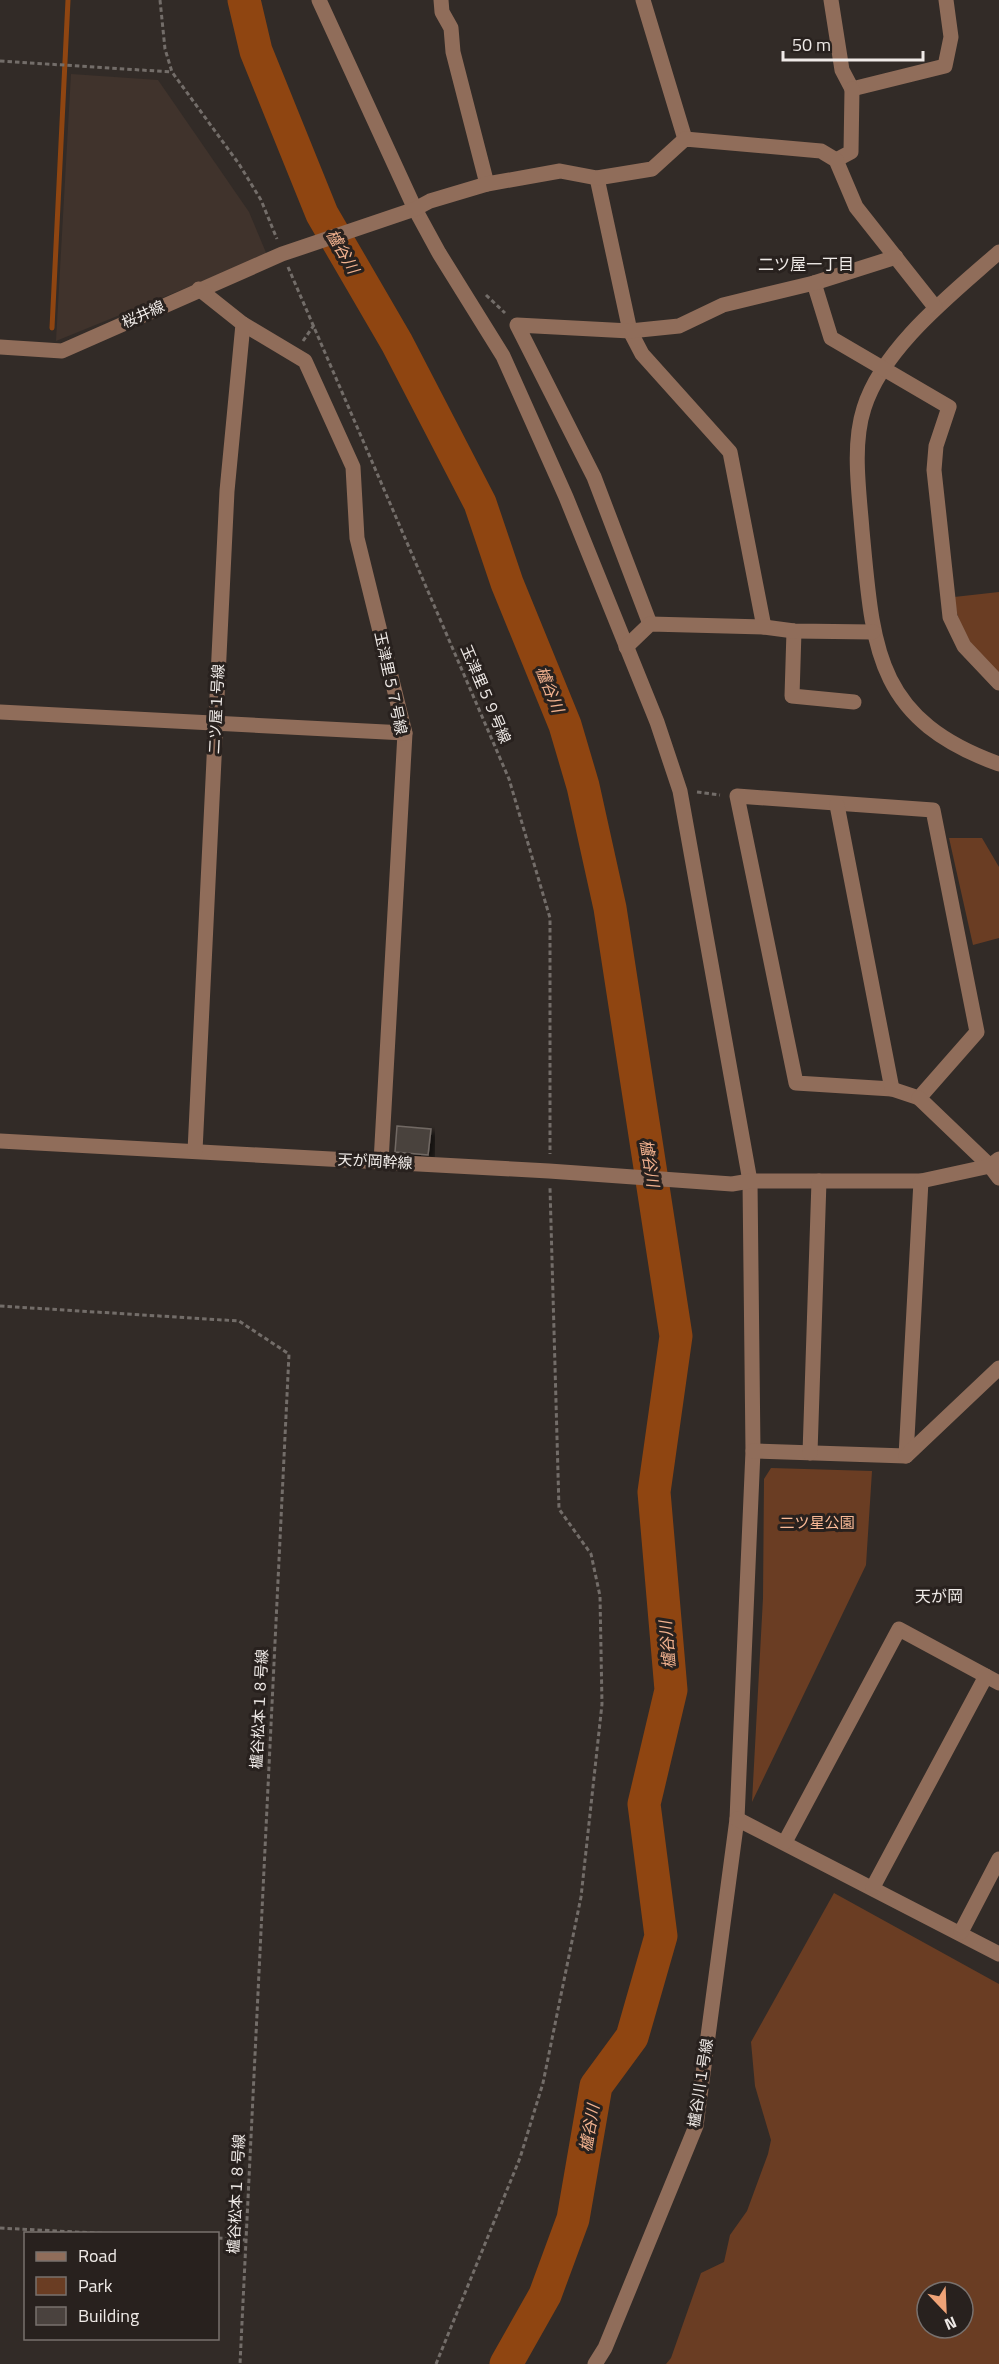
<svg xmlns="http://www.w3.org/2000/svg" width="999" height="2364" font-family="'Titillium Web','Noto Sans JP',sans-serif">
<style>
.built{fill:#40332c}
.green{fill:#6a3d23;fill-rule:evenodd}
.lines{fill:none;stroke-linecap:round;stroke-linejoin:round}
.stream{stroke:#8f4511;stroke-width:5}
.river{stroke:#8f4511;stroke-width:33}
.building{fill:#4a423e;stroke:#716964;stroke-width:1.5;filter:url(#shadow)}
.path{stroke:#736d69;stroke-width:3;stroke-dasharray:4.5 3;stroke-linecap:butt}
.minor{stroke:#906d5a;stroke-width:15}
.labels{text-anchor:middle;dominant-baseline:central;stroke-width:6;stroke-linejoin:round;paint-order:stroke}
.street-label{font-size:15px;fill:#efeae7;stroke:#28211e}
.park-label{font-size:15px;fill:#faba97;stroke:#28211e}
.water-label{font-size:16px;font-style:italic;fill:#f2b28f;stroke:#28211e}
.neighbourhood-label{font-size:16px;fill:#efeae7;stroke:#28211e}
</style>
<defs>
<filter id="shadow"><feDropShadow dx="6" dy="4" stdDeviation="3" flood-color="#0009"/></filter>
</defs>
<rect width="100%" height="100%" fill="#322b27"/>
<path class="built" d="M71 74 158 80 249 212 267 255 56 341Z"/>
<g class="green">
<path d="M999 592V675C975 651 958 632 954 597Z"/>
<path d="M949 838H982L999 867V938L973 945Z"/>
<path d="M771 1468 872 1471 866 1565 752 1802 763 1598 764 1479Z"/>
<path d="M834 1893 999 1984V2364H666L671 2358 701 2273 724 2262 730 2235 747 2211 768 2154 771 2140 755 2086 751 2042ZM927 2292H963V2328H927Z"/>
</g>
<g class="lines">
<path class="stream" d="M52 328 68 0"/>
<path class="river" d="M244 0 256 51 322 214 397 343 480 503 507 583 565 725 583 786 610 908 676 1336 654 1492 671 1690 644 1804 661 1936 632 2037 596 2086 573 2219 545 2295 506 2364"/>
</g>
<path class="building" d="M397 1126 431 1129 428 1155 395 1152Z"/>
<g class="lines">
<g class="path">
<path d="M160 0 165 49 172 72 239 164 261 200 277 239"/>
<path d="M0 61 172 72"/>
<path d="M288 267 509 779 550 918V1154"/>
<path d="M486 295 505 313"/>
<path d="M303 341 314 325"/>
<path d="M697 792 720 795"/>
<path d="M0 1306 239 1321 289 1354 240 2364"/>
<path d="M0 2228 114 2234"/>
<path d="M218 2238 245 2240"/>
<path d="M436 2364 520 2158 543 2083 581 1897 602 1704 600 1596 591 1554 559 1509 550 1188"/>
</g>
<g class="minor">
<path d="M319 0 415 209 439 253 503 356 566 497 657 722 680 791 750 1181 753 1451 737 1819 696 2126 605 2348 595 2364"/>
<path d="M441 0 442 12 451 28 453 52 487 184"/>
<path d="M643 0 685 139"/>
<path d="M831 0 842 70 852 89 945 66 951 37 946 0"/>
<path d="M836 160 851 152 852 89"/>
<path d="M597 178 630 331 642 354 730 452 764 627"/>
<path d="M999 252C953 293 883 347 864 408 852 445 859 491 862 530 873 647 874 719 999 764"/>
<path d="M814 283 831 338 949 407 936 446 934 470 950 617 964 646 999 683"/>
<path d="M243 324 305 361 353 467 357 538 405 733 381 1162"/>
<path d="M0 347 62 351 282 254 415 209 430 201 487 184 560 171 597 178 652 169 685 139 821 151 836 160 856 207 935 307"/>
<path d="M650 624 594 477 517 325 630 331 679 326 723 305 814 283 896 257"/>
<path d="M794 631 792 696 854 702"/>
<path d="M626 647 650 624 764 627 794 631 873 632"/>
<path d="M0 712 405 733"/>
<path d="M737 796 933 810 977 1032 919 1098 892 1089 796 1083Z"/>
<path d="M837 805 892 1089"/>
<path d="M919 1098 990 1166 999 1178"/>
<path d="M0 1141 549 1171 732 1184 750 1181H921L990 1166 999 1159"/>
<path d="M195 1151 227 491 243 324 199 289"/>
<path d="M753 1451 906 1456 921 1181"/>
<path d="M810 1453 819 1181"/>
<path d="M906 1456 999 1368"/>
<path d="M737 1819 999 1954"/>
<path d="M785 1842 899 1629 999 1683"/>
<path d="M873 1887 986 1676"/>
<path d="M961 1932 999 1859"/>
</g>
</g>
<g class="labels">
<g class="street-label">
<text transform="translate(143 314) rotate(-24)">桜井線</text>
<text transform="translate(391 683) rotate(78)">玉津里５７号線</text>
<text transform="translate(486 694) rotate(67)">玉津里５９号線</text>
<text transform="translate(216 709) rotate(-87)">二ツ屋１号線</text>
<text transform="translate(375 1161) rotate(3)">天が岡幹線</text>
<text transform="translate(259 1709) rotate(-87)">櫨谷松本１８号線</text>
<text transform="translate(700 2083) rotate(-81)">櫨谷川１号線</text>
<text transform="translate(236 2194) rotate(-87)">櫨谷松本１８号線</text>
</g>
<g class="park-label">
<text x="817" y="1522">二ツ星公園</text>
</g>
<g class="water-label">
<text transform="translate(343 251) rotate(60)">櫨谷川</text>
<text transform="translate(550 689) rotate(68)">櫨谷川</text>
<text transform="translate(650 1163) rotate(81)">櫨谷川</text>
<text transform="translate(667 1645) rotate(-95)">櫨谷川</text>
<text transform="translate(589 2128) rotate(-80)">櫨谷川</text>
</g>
<g class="neighbourhood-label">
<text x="806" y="264">二ツ屋一丁目</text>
<text x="939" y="1596">天が岡</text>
</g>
</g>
<rect x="24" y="2232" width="195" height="108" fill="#28211e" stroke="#78716e" stroke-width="1.5"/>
<rect x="36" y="2252" width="30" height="9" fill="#906d5a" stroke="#78716e" stroke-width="1.5"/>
<text x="78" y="2262" font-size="18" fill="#efeae7">Road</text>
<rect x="36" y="2277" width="30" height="18" fill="#6a3d23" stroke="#78716e" stroke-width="1.5"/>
<text x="78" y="2292" font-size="18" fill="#efeae7">Park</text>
<rect x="36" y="2307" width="30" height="18" fill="#4a423e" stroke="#78716e" stroke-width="1.5"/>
<text x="78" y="2322" font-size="18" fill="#efeae7">Building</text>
<g transform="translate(945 2310) rotate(157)"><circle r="28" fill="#28211e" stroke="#78716e" stroke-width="1.5"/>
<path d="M0-4.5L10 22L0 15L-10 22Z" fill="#efa377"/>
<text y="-9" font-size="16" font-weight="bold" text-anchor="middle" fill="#efeae7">N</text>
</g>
<path d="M783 51v9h140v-9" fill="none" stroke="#efeae7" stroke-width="3"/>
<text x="792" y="51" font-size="18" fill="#efeae7" stroke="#28211e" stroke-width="4.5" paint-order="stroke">50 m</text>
</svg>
